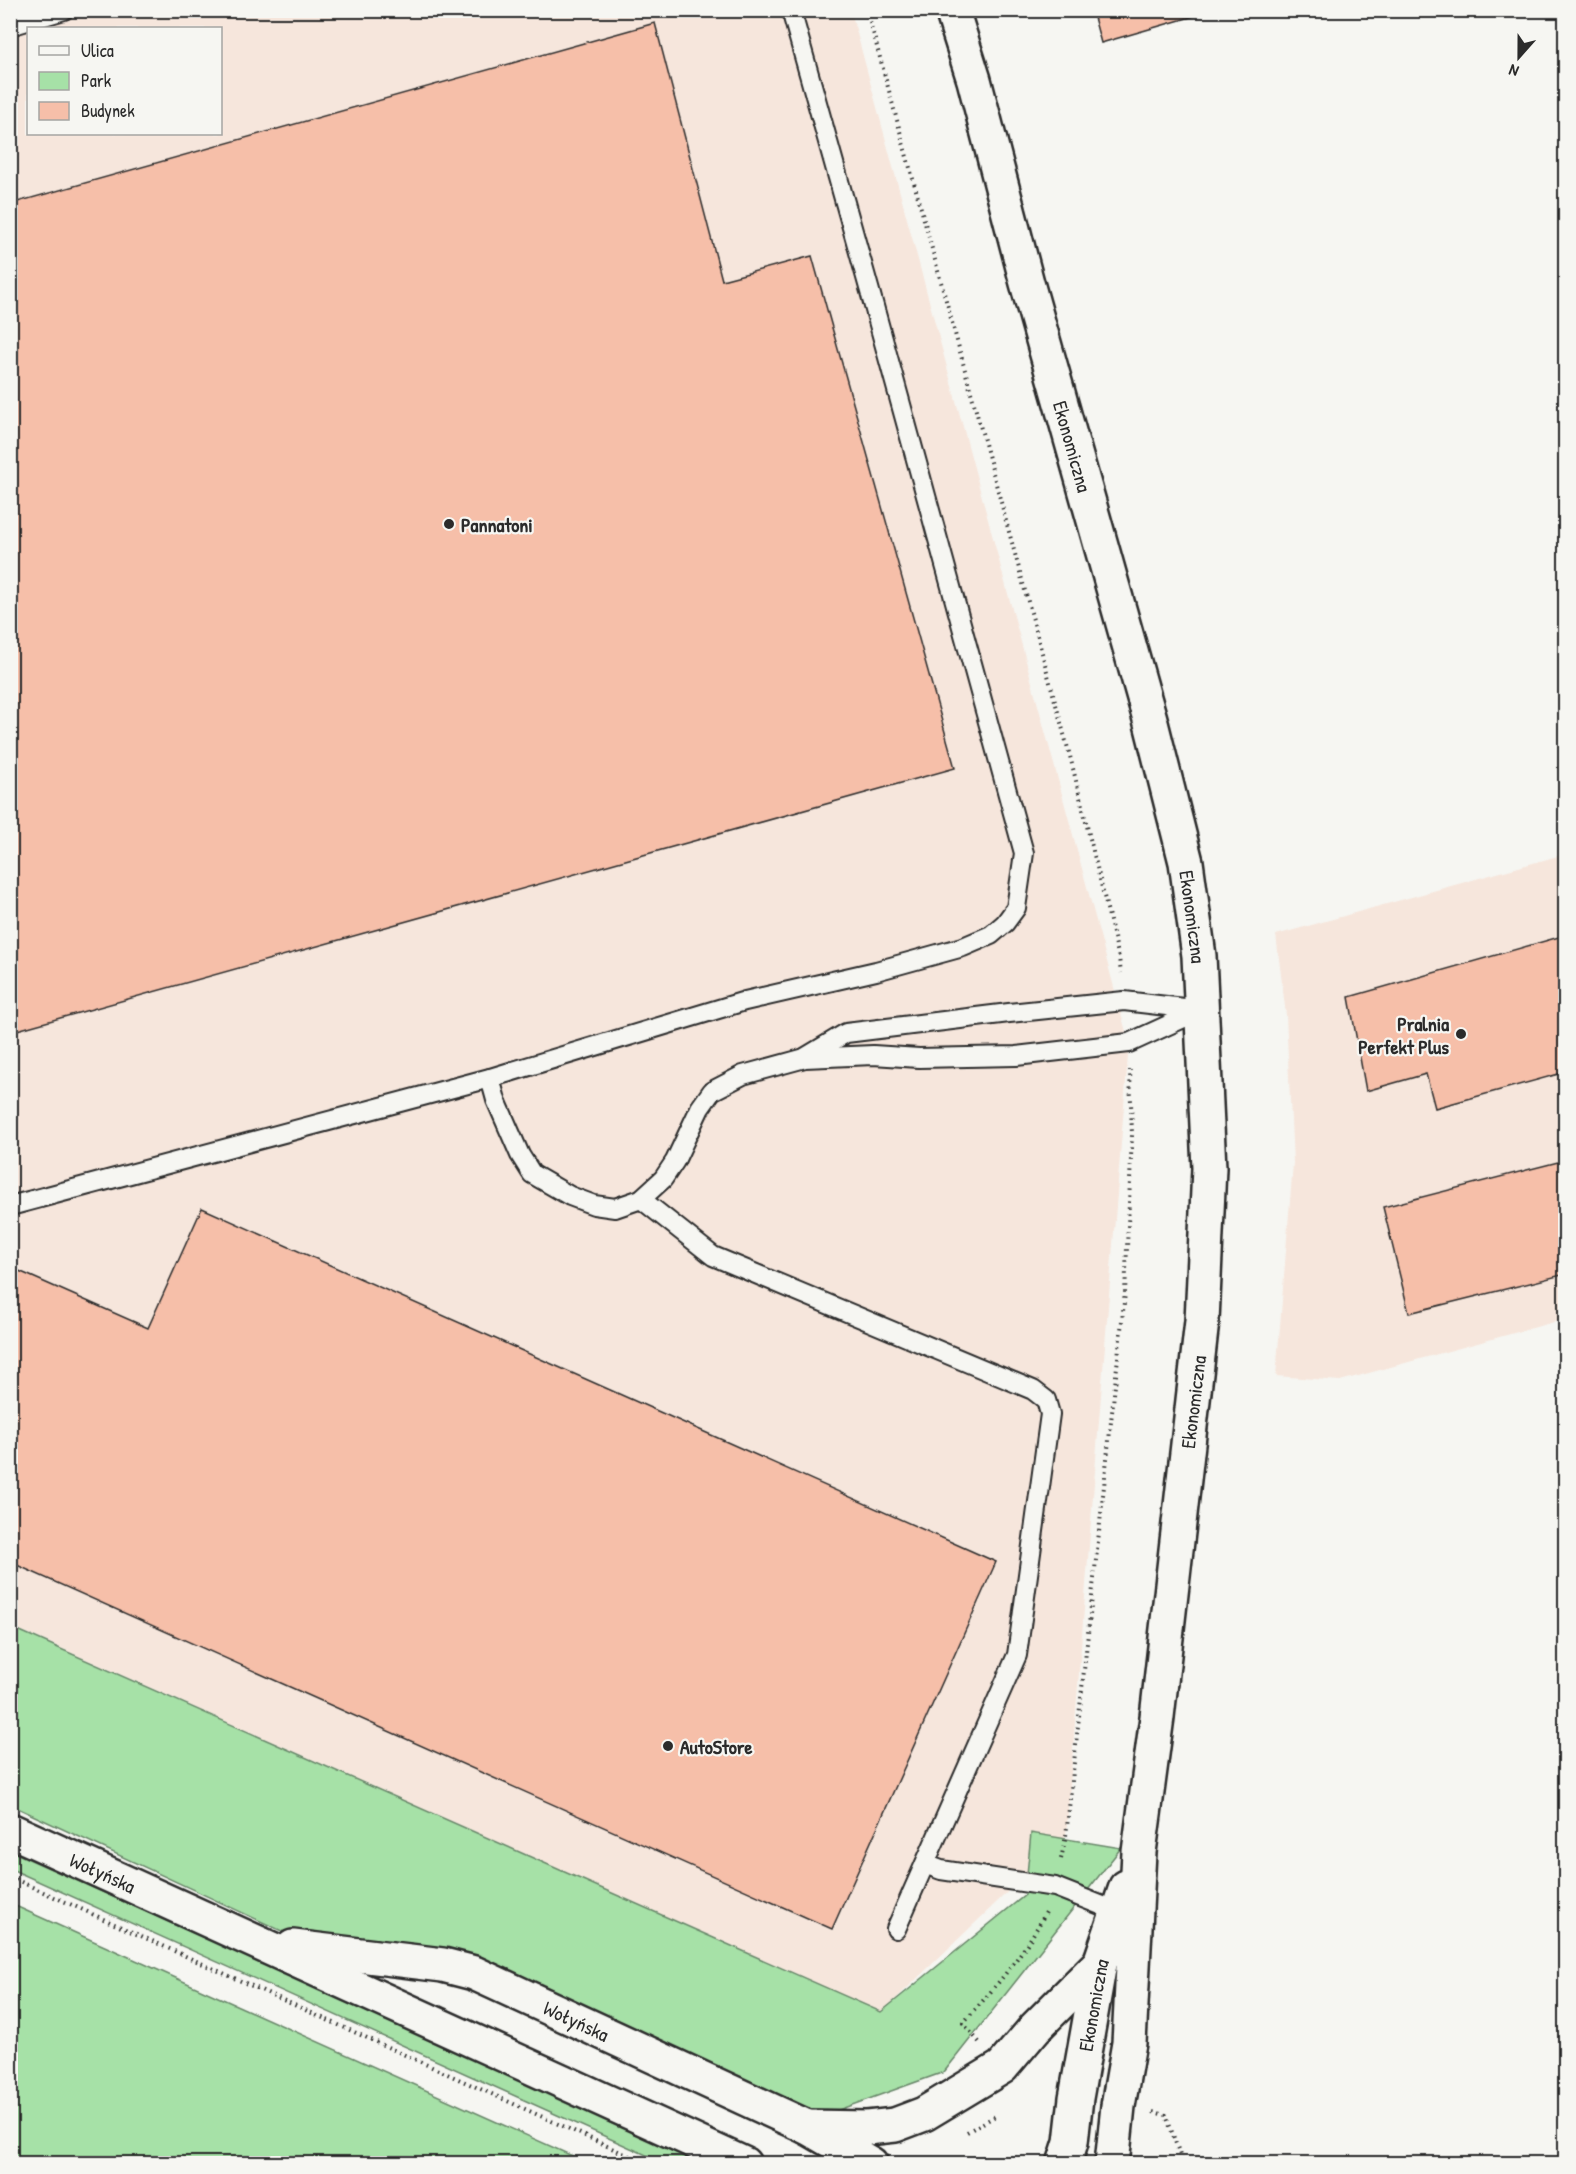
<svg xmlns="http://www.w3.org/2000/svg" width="1576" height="2174" font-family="'Patrick Hand',sans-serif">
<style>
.built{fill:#f6e6dc;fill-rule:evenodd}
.green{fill:#a6e1a7;stroke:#688669;stroke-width:1.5}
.building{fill:#f6bfa9;stroke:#2b2b2b;stroke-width:1.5}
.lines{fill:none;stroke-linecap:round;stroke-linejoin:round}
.service-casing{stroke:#2b2b2b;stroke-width:22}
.minor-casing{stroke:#2b2b2b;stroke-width:38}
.secondary-casing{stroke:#2b2b2b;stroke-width:38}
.path{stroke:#2b2b2b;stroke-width:4;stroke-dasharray:1.5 4.5;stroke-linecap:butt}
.service{stroke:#f6f6f2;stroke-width:18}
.minor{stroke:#f6f6f2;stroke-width:33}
.secondary{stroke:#f6f6f2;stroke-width:33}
.poi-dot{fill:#2b2b2b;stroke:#f6f6f2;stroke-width:2}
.labels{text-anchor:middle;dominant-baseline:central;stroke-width:4.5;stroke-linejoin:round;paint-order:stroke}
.street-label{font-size:20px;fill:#2b2b2b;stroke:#f6f6f2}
.poi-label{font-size:20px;font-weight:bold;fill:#2b2b2b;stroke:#f6f6f2;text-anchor:start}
</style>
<rect width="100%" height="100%" fill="#f6f6f2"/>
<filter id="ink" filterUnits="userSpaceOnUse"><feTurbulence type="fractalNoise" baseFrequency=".0167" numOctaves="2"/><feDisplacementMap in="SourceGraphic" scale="12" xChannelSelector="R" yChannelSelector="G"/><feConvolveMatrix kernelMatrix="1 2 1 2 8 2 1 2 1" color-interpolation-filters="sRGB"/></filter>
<g filter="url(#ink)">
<g class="built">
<path d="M11 11H851L1129 1043 1066 1836 882 2012 11 1626ZM28 28H220V134H28Z"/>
<path d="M1565 854V1319L1340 1381 1276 1376 1293 1163 1286 1015 1276 935Z"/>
</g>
<g class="green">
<path d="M11 1627 881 2012 1025 1895 1031 1833 1121 1848 944 2072 827 2114 783 2101 493 1966 286 1933 11 1805Z"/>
<path d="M11 1851 705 2163H664L11 1869Z"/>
<path d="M11 1904 588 2163H11Z"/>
</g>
<g class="building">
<path d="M1092 10H1215L1101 43Z"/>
<path d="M655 23 722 280 812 256 955 768 10 1032V204Z"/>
<path d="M1566 935V1072L1435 1108 1426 1074 1366 1091 1349 997Z"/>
<path d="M1566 1160V1274L1409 1313 1383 1207Z"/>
<path d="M202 1208 996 1562 832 1929 10 1562V1267L148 1328Z"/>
</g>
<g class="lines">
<defs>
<g id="service">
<path d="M791 10 869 288 1024 853 1016 908 1005 923 991 935 963 947 876 971 745 1001 490 1078 496 1100 520 1155 532 1174 570 1196 594 1205 615 1208 641 1199 663 1179 675 1161 700 1108 712 1091 743 1075 805 1058 873 1055 919 1058 1016 1056 1129 1043 1201 1010"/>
<path d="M10 26 64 10"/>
<path d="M806 1057 846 1033 1009 1013 1124 1001 1201 1010"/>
<path d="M641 1199 713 1256 1033 1390 1046 1400 1050 1414 1017 1655 896 1929"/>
<path d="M10 1206 490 1078"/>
<path d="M925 1864 941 1870 1055 1887 1118 1912"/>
</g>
<g id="minor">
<path id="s1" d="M952 10 974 80 1027 283 1150 719 1186 862 1199 956 1209 1168 1202 1321 1157 1717 1139 1852 1129 2043 1118 2106 1112 2164"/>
<path d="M807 2127 867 2128 895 2125 924 2114 1002 2067 1035 2028 1100 1963"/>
<path id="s2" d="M1064 2164 1071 2142 1076 2098 1100 1963 1126 1887"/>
</g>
<g id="secondary">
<path id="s3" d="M10 1830 744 2164"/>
<path id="s4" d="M293 1947 443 1965 474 1973 807 2127 871 2164"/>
</g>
</defs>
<use href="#service" class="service-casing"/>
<use href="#minor" class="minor-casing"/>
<use href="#secondary" class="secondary-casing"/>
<g class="path">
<path d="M867 10 1070 756 1119 958 1121 973"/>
<path d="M1061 1859 1066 1836 1125 1293 1132 1135 1130 1070"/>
<path d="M10 1877 647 2164"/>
<path d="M979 2042 963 2023C995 1988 1024 1954 1046 1912"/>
<path d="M1153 2112 1166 2115 1183 2164"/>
<path d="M967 2132 997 2115"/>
</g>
<use href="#service" class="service"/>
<use href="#minor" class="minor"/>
<use href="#secondary" class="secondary"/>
</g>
</g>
<g class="poi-dot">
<circle cx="449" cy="524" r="6"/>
<circle cx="1461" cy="1034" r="6"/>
<circle cx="668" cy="1746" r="6"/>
</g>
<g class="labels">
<g class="street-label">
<text stroke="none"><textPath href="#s1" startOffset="453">Ekonomiczna</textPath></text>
<text stroke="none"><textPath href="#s1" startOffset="939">Ekonomiczna</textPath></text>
<text transform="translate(1193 1402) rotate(-83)">Ekonomiczna</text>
<text stroke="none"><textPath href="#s3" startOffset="102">Wołyńska</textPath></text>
<text stroke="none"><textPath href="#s2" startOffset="162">Ekonomiczna</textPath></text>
<text stroke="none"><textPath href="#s4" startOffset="296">Wołyńska</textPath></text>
</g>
<g class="poi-label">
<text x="461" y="524">Pannatoni</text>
<text x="1449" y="1023" text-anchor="end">Pralnia<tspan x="1449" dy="23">Perfekt Plus</tspan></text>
<text x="680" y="1746">AutoStore</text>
</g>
</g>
<rect width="1576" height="2174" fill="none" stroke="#f6f6f2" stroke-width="36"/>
<rect x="18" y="18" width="1540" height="2138" fill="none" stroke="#2b2b2b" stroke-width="2" filter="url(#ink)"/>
<rect x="27" y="27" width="195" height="108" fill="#f6f6f2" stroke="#a5a5a2" stroke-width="1.5"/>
<rect x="39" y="46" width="30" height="9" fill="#f6f6f2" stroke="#a5a5a2" stroke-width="1.5"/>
<text x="81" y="57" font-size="18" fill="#2b2b2b">Ulica</text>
<rect x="39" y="72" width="30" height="18" fill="#a6e1a7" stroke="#a5a5a2" stroke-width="1.5"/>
<text x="81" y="87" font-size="18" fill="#2b2b2b">Park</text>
<rect x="39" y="102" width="30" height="18" fill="#f6bfa9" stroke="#a5a5a2" stroke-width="1.5"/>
<text x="81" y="117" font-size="18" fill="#2b2b2b">Budynek</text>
<g transform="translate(1519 57) rotate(201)" stroke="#f6f6f2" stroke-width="4.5" paint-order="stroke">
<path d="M0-4.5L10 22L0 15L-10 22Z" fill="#2b2b2b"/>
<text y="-9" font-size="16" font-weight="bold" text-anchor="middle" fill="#2b2b2b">N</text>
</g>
</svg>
